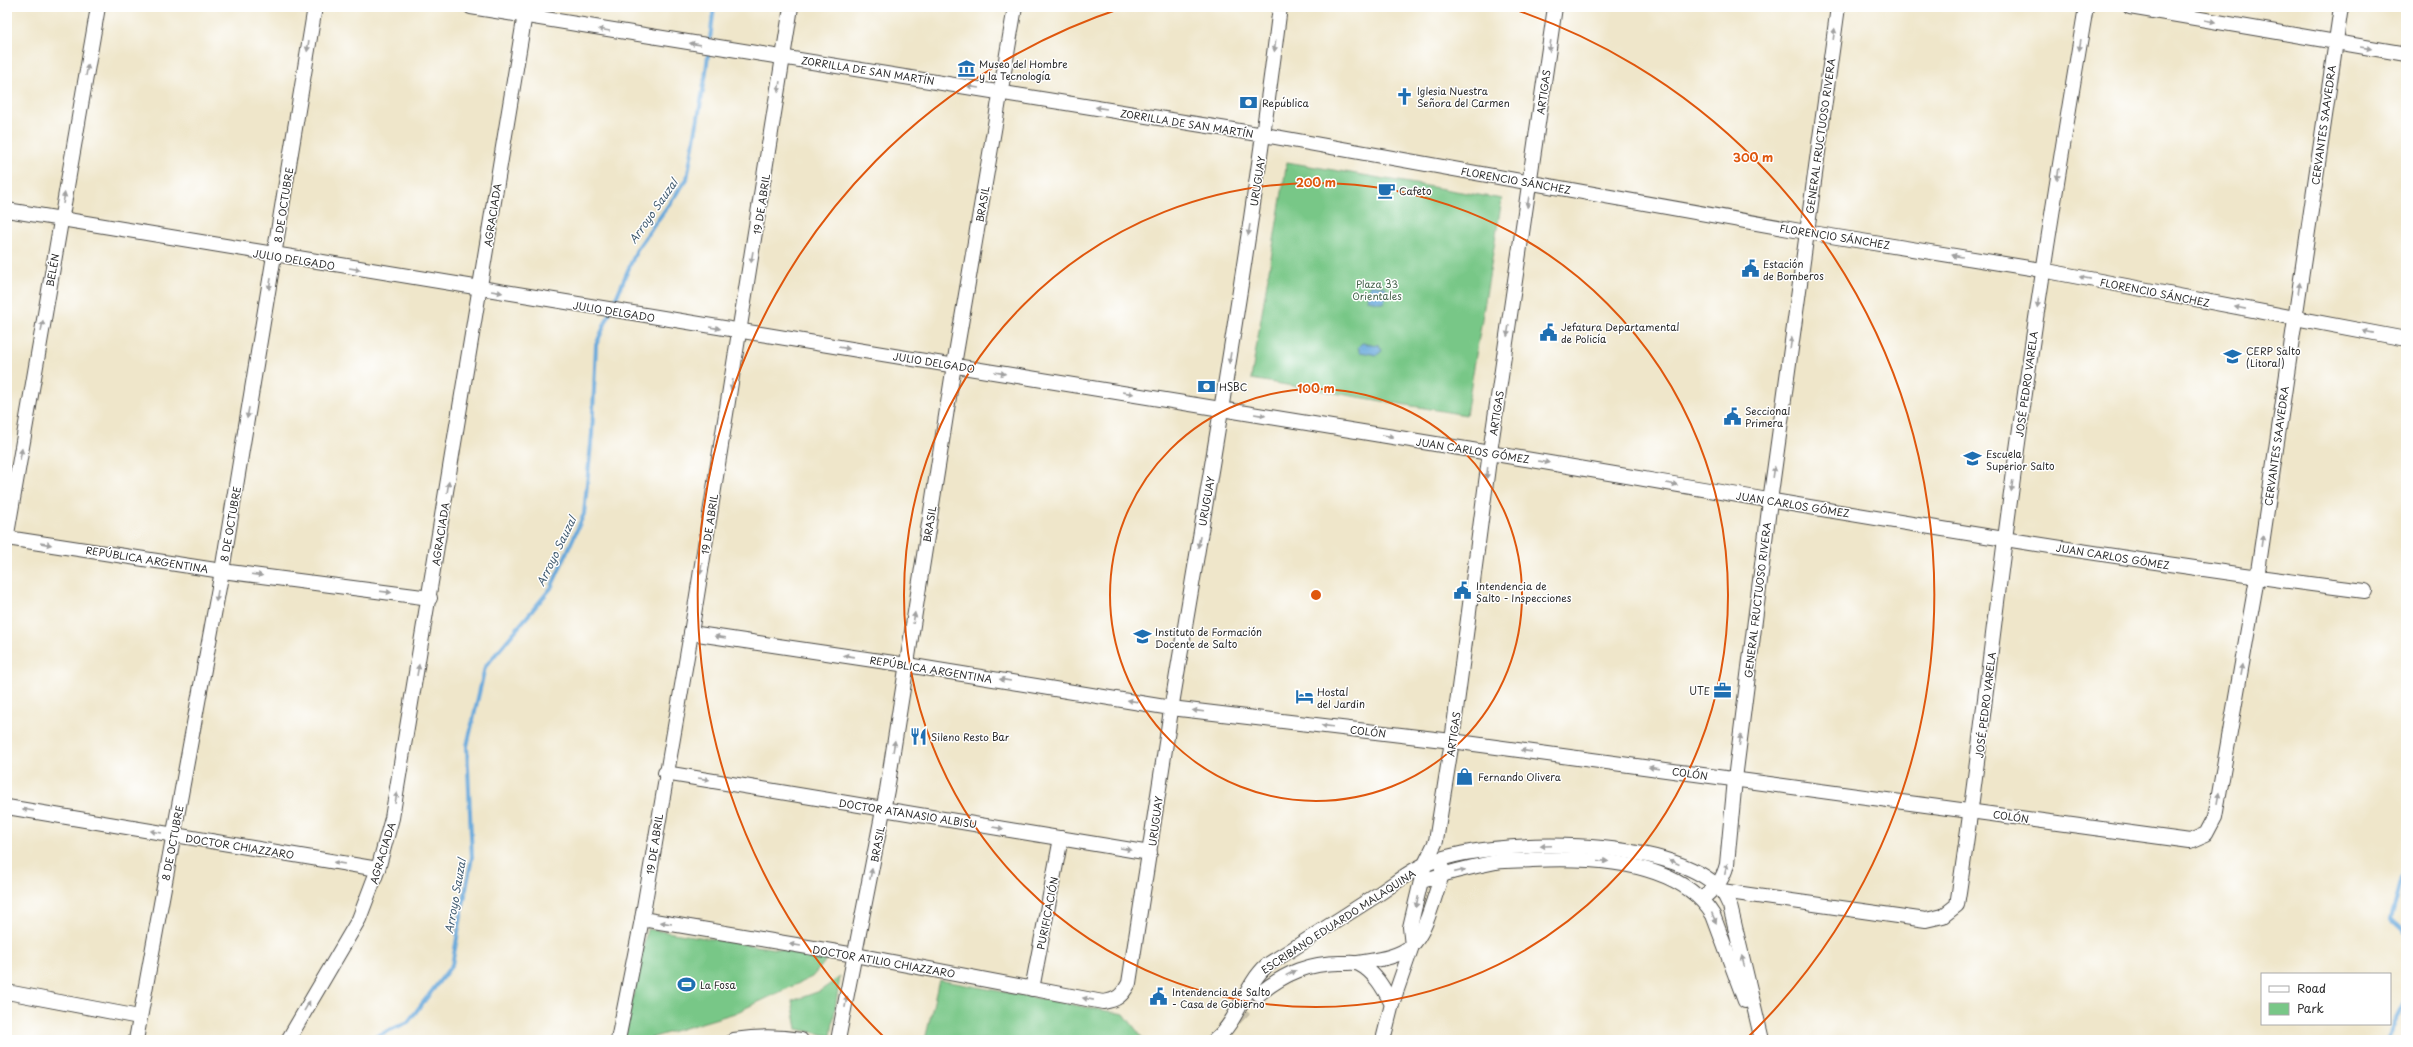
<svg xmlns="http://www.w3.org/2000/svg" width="2413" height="1047" font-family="'Playpen Sans',sans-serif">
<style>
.green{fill:#78c787;stroke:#527959}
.water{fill:#68a9db;stroke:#4a6a83}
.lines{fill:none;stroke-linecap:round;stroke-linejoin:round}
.stream{stroke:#68a9db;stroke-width:4}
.minor-tunnel{stroke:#c8c1aa;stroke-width:14;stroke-dasharray:14 7;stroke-linecap:butt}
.minor-casing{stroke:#484743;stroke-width:16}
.minor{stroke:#fff;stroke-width:14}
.oneway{fill:#a0a0a0}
.ring{fill:none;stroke:#df570e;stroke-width:2}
.labels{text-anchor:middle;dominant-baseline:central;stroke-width:3;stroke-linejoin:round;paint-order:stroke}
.poi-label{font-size:10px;fill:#2b2b2b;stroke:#fff;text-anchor:start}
.street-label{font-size:10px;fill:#2b2b2b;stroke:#fff}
.park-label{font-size:10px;fill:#46624b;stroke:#fff}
.water-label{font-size:11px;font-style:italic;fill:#435d71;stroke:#fff}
.centre{fill:#df570e;stroke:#fff;stroke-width:2}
.ring-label{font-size:12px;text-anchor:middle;font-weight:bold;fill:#df570e;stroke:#fff;stroke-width:3;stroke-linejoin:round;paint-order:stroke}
</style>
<rect width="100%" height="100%" fill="#fff"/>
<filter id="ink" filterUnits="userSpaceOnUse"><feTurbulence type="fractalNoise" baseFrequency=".025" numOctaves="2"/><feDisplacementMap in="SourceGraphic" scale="8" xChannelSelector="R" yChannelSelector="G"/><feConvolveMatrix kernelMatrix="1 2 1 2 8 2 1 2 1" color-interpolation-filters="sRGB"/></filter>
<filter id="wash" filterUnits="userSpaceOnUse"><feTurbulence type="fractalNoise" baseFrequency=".012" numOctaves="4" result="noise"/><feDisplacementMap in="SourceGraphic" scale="16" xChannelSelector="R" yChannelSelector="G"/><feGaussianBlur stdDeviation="0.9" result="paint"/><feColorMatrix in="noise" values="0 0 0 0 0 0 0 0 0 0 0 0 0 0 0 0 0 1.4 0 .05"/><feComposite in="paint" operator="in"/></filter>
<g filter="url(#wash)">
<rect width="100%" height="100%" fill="#efe6ca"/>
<g class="green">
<path d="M1287 162 1502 199 1466 415 1251 379Z"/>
<path d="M647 929 829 957 812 977 735 1013 644 1040H624Z"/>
<path d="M840 977 831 1036 797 1029 792 1001 820 991Z"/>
<path d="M939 980 1124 1014 1144 1040H925Z"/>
</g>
<g class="water">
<path d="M1370 284 1386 287 1384 303 1367 300Z"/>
<path d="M1362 343 1379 345 1382 351 1377 355 1360 352 1358 347Z"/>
</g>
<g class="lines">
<g class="stream">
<path d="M2406 864 2391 919 2406 933"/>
<path d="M368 1040 408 1022 452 965 472 857 467 746 485 667 551 588 584 514 592 434 596 345 637 249 687 179 705 79 714 7"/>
<path d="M2386 1040 2406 1000"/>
</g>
</g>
</g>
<g filter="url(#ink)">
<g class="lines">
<path class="minor-tunnel" d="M1235 1019 1259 994"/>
<defs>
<g id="minor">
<path d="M471 7 1264 135 1806 232 2042 270 2406 339"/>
<path d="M2130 7 2406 54"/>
<path d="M7 210C469 289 931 361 1393 437 1717 490 2040 550 2365 591"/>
<path d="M7 534 98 7"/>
<path d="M7 538 222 571 430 598"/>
<path d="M691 633 907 665 1171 708 1452 741 2190 841 2206 834 2215 817 2257 578 2341 7"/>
<path d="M665 773 1150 853"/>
<path d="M7 807 378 869"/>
<path d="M1422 881C1446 873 1471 867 1496 862 1508 860 1520 861 1532 860 1591 857 1679 860 1713 915L1745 1001"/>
<path d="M1722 891 1926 920 1943 916 1957 905C1976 784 1989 661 2005 539 2028 361 2056 184 2086 7"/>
<path d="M1702 899C1715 888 1723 881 1727 864L1735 779 1770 501 1838 7"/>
<path d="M642 919 855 955 1103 1002C1117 1000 1122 996 1129 983 1144 890 1157 797 1172 704 1211 472 1251 240 1280 7"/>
<path d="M1358 963C1375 960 1398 958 1411 946 1426 934 1435 893 1442 875V868"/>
<path d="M1032 989 1061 838"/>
<path d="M7 992 139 1017"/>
<path d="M1259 994C1285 973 1310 962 1344 963 1348 963 1355 962 1359 964 1375 972 1384 989 1392 1004"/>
<path d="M136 1040 222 571 315 7"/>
<path d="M288 1040 359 919 378 869 392 818 526 8"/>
<path d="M618 1040 642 919 691 633 791 7"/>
<path d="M734 1040C758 1036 778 1036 801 1040"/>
<path d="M838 1040 887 790 954 365 1015 7"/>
<path d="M1215 1040C1239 1020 1244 986 1267 965 1304 942 1341 918 1377 895 1393 885 1409 871 1426 864 1490 837 1671 835 1721 890 1725 894 1727 901 1730 906L1762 1040"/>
<path d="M1383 1040 1392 1004 1412 946 1410 927 1425 864 1436 841 1452 741 1490 452 1555 7"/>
</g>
</defs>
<use href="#minor" class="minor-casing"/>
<use href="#minor" class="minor"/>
</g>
<defs><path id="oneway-solid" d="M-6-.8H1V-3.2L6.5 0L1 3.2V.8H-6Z"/></defs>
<g class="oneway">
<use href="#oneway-solid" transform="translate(2210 21) rotate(10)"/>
<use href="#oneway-solid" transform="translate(604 30) rotate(-170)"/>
<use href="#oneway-solid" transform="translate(1834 34) rotate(-82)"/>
<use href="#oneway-solid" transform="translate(695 44) rotate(-172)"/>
<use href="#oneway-solid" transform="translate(2080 45) rotate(99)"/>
<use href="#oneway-solid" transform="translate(308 46) rotate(99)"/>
<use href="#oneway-solid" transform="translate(1275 46) rotate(97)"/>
<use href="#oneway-solid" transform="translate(1550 46) rotate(98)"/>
<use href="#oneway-solid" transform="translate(2366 48) rotate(9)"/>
<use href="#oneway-solid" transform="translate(87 70) rotate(-80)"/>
<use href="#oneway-solid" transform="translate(779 87) rotate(99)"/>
<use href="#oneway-solid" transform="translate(973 87) rotate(-171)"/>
<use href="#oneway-solid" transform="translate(1101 108) rotate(-171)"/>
<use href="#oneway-solid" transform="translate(2058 174) rotate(99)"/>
<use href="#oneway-solid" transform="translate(64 198) rotate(-80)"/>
<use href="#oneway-solid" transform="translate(1528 202) rotate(99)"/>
<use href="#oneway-solid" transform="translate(1249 230) rotate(99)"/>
<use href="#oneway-solid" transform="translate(1957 256) rotate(-171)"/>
<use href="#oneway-solid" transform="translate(752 257) rotate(99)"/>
<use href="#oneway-solid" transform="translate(355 269) rotate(9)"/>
<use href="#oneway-solid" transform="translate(2085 278) rotate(-169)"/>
<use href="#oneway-solid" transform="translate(270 284) rotate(100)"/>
<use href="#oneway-solid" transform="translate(2299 288) rotate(-82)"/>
<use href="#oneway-solid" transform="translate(497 292) rotate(9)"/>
<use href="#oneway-solid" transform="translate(2038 302) rotate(98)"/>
<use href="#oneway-solid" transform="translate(2240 308) rotate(-169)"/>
<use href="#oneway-solid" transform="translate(42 326) rotate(-80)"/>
<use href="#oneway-solid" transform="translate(715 328) rotate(9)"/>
<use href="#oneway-solid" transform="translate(1508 331) rotate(99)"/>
<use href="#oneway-solid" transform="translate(2368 332) rotate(-169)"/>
<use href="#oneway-solid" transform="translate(1791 343) rotate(-82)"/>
<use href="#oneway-solid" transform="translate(844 348) rotate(9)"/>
<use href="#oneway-solid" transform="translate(1230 358) rotate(99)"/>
<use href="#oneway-solid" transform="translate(1000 373) rotate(9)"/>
<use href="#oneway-solid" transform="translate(732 385) rotate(99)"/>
<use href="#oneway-solid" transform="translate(1128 393) rotate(9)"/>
<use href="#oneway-solid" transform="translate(248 413) rotate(100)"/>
<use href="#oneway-solid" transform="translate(1260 415) rotate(9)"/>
<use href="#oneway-solid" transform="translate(1388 436) rotate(9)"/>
<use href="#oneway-solid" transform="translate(21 454) rotate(-80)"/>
<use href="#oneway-solid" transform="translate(1544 462) rotate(10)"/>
<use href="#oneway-solid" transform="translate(1774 472) rotate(-82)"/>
<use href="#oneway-solid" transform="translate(1487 473) rotate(97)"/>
<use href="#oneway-solid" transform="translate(1672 484) rotate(10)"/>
<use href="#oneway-solid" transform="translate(2012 486) rotate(98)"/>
<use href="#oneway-solid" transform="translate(448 487) rotate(-81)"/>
<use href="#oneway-solid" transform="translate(2262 541) rotate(-82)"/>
<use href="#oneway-solid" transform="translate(1199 542) rotate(100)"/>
<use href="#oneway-solid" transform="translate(46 544) rotate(9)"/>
<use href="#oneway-solid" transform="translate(701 569) rotate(99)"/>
<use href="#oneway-solid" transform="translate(257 575) rotate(7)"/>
<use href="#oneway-solid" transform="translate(386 592) rotate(7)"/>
<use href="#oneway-solid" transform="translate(217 596) rotate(100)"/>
<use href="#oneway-solid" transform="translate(914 618) rotate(-81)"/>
<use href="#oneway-solid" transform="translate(720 637) rotate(-172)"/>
<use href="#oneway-solid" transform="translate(849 656) rotate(-172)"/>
<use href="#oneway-solid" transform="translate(418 670) rotate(-80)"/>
<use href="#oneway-solid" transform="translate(2241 670) rotate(-80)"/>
<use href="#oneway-solid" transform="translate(1005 680) rotate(-171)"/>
<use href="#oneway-solid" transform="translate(1133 701) rotate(-171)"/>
<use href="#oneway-solid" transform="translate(1198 711) rotate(-173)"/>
<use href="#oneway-solid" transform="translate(1327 726) rotate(-173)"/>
<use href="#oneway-solid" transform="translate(1740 740) rotate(-83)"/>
<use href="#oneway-solid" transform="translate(894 746) rotate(-81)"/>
<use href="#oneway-solid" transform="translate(1526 751) rotate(-172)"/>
<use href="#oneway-solid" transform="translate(1654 768) rotate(-172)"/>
<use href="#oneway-solid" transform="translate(704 779) rotate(9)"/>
<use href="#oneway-solid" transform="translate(396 798) rotate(-80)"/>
<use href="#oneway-solid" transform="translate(2218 798) rotate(-80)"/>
<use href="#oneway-solid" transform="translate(28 810) rotate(-170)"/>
<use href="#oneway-solid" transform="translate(998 828) rotate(9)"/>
<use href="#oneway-solid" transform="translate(156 832) rotate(-170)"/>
<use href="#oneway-solid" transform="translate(1546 846) rotate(177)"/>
<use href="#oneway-solid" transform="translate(1126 849) rotate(9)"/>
<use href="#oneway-solid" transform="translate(1603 861) rotate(4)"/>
<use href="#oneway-solid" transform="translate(1674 862) rotate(-156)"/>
<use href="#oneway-solid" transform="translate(339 863) rotate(-171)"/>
<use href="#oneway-solid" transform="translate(1726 869) rotate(-77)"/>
<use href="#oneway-solid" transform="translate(1460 871) rotate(-13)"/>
<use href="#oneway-solid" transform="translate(871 874) rotate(-79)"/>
<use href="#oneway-solid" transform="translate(1417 902) rotate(104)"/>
<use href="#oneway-solid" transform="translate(1714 918) rotate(66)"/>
<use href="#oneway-solid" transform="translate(666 923) rotate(-171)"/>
<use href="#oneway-solid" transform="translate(795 945) rotate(-171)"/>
<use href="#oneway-solid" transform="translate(1743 961) rotate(-103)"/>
<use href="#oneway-solid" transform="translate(1291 973) rotate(-26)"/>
<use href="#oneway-solid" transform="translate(1088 999) rotate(-169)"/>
<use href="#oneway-solid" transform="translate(846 1002) rotate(-79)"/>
<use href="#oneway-solid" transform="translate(307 1006) rotate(-60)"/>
</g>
</g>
<g class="ring">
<circle cx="1316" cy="595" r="206"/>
<circle cx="1316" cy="595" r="412"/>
<path d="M887 1040A618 618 0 0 1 1125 7M1507 7A618 618 0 0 1 1745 1040"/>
</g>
<defs>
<symbol id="museum-bare" viewBox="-9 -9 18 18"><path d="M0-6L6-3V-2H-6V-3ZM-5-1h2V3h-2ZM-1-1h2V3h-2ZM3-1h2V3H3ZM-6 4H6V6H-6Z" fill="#1f6fb2" stroke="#fff" stroke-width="2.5" paint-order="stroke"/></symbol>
<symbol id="church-bare" viewBox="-9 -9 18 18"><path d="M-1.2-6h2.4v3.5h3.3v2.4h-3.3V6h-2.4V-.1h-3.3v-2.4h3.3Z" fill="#1f6fb2" stroke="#fff" stroke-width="2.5" paint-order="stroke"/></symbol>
<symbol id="bank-bare" viewBox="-9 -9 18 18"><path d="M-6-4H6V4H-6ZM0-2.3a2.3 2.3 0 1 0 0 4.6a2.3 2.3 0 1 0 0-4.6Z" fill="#1f6fb2" stroke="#fff" stroke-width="2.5" paint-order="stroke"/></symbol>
<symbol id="cafe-bare" viewBox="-9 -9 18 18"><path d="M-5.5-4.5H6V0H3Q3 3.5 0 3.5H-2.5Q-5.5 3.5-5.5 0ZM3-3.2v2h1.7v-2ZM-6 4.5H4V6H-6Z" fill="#1f6fb2" stroke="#fff" stroke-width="2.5" paint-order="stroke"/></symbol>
<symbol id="civic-bare" viewBox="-9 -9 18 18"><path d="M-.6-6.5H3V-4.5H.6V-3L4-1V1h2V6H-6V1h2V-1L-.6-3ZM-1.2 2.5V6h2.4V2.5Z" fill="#1f6fb2" stroke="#fff" stroke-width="2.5" paint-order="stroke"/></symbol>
<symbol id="university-bare" viewBox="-9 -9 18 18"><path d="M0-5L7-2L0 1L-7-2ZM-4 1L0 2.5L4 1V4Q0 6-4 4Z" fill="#1f6fb2" stroke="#fff" stroke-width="2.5" paint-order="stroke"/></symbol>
<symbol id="school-bare" viewBox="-9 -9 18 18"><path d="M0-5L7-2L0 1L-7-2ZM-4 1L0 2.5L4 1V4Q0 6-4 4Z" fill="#1f6fb2" stroke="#fff" stroke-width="2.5" paint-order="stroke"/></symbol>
<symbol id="office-bare" viewBox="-9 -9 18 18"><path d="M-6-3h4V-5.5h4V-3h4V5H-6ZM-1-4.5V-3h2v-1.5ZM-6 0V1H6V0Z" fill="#1f6fb2" stroke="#fff" stroke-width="2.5" paint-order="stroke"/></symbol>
<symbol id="hotel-bare" viewBox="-9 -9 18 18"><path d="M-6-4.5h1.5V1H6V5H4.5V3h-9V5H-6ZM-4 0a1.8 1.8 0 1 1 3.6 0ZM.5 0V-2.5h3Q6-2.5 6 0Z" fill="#1f6fb2" stroke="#fff" stroke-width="2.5" paint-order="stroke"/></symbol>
<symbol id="restaurant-bare" viewBox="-9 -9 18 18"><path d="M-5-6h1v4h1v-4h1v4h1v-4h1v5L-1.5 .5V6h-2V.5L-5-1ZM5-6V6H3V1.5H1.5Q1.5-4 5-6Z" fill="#1f6fb2" stroke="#fff" stroke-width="2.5" paint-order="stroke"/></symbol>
<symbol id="shop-bare" viewBox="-9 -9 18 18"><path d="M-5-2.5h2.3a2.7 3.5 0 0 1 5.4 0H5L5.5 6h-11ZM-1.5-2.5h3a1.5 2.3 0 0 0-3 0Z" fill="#1f6fb2" stroke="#fff" stroke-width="2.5" paint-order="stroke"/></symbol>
<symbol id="stadium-bare" viewBox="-9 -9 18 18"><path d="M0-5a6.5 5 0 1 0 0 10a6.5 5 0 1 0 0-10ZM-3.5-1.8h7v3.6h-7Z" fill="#1f6fb2" stroke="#fff" stroke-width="2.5" paint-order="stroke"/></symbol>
</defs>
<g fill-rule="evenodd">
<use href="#museum-bare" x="954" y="56" width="25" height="25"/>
<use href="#church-bare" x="1392" y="84" width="25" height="25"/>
<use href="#bank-bare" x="1236" y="90" width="25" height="25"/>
<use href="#cafe-bare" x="1374" y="178" width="25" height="25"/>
<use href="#civic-bare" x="1738" y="256" width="25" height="25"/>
<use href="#civic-bare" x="1536" y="320" width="25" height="25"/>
<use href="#university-bare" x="2220" y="344" width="25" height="25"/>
<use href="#bank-bare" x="1194" y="374" width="25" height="25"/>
<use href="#civic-bare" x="1720" y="404" width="25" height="25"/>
<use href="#school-bare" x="1960" y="446" width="25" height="25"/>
<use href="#civic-bare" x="1450" y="578" width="25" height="25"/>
<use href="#university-bare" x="1130" y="624" width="25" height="25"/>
<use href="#office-bare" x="1710" y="678" width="25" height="25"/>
<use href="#hotel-bare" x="1292" y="684" width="25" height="25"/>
<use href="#restaurant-bare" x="906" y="724" width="25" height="25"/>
<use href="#shop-bare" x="1452" y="764" width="25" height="25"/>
<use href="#stadium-bare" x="674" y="972" width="25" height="25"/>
<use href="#civic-bare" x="1146" y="984" width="25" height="25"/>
</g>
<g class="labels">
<g class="poi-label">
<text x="979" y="63">Museo del Hombre<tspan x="979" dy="12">y la Tecnología</tspan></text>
<text x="1417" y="90">Iglesia Nuestra<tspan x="1417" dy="12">Señora del Carmen</tspan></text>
<text x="1262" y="102">República</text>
<text x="1399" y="190">Cafeto</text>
<text x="1763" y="263">Estación<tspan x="1763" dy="12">de Bomberos</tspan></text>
<text x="1561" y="326">Jefatura Departamental<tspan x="1561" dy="12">de Policía</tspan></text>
<text x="2246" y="350">CERP Salto<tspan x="2246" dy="12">(Litoral)</tspan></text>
<text x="1219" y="386">HSBC</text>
<text x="1745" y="410">Seccional<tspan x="1745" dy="12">Primera</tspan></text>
<text x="1986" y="453">Escuela<tspan x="1986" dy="12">Superior Salto</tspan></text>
<text x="1476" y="585">Intendencia de<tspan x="1476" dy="12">Salto - Inspecciones</tspan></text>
<text x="1155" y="631">Instituto de Formación<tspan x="1155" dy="12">Docente de Salto</tspan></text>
<text x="1710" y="690" text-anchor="end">UTE</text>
<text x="1317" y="691">Hostal<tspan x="1317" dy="12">del Jardin</tspan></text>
<text x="931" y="736">Sileno Resto Bar</text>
<text x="1478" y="776">Fernando Olivera</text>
<text x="700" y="984">La Fosa</text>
<text x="1172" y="991">Intendencia de Salto<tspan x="1172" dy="12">- Casa de Gobierno</tspan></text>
</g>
<g class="street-label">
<text transform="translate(868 70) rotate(9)">ZORRILLA DE SAN MARTÍN</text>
<text transform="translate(1543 92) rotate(-82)">ARTIGAS</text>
<text transform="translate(1187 123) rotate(9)">ZORRILLA DE SAN MARTÍN</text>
<text transform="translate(2323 125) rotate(-82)">CERVANTES SAAVEDRA</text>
<text transform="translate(1820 136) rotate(-82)">GENERAL FRUCTUOSO RIVERA</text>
<text transform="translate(1516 180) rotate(10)">FLORENCIO SÁNCHEZ</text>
<text transform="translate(1257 181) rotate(-81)">URUGUAY</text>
<text transform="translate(761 204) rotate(-81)">19 DE ABRIL</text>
<text transform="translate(982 204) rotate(-80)">BRASIL</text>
<text transform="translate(283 205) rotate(-81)">8 DE OCTUBRE</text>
<text transform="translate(492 215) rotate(-81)">AGRACIADA</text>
<text transform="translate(1835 236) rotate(9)">FLORENCIO SÁNCHEZ</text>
<text transform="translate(294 259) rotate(9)">JULIO DELGADO</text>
<text transform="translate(52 270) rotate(-80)">BELÉN</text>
<text transform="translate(2155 292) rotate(11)">FLORENCIO SÁNCHEZ</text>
<text transform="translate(614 311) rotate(9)">JULIO DELGADO</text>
<text transform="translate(934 362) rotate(9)">JULIO DELGADO</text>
<text transform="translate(2026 384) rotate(-82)">JOSÉ PEDRO VARELA</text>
<text transform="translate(1496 413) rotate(-81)">ARTIGAS</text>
<text transform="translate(2276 446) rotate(-82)">CERVANTES SAAVEDRA</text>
<text transform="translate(1473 450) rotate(9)">JUAN CARLOS GÓMEZ</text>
<text transform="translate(1206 501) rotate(-80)">URUGUAY</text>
<text transform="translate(1793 504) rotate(9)">JUAN CARLOS GÓMEZ</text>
<text transform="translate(230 524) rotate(-80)">8 DE OCTUBRE</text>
<text transform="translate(709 524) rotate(-81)">19 DE ABRIL</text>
<text transform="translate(929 524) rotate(-81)">BRASIL</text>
<text transform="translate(440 534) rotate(-81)">AGRACIADA</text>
<text transform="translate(2113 556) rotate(9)">JUAN CARLOS GÓMEZ</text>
<text transform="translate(147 559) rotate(9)">REPÚBLICA ARGENTINA</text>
<text transform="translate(1757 600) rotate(-83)">GENERAL FRUCTUOSO RIVERA</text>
<text transform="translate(931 669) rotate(9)">REPÚBLICA ARGENTINA</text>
<text transform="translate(1985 705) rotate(-83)">JOSÉ PEDRO VARELA</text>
<text transform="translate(1368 731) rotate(7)">COLÓN</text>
<text transform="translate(1453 734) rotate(-82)">ARTIGAS</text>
<text transform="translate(1690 773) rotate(8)">COLÓN</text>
<text transform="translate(908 813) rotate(9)">DOCTOR ATANASIO ALBISU</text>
<text transform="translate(2011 816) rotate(8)">COLÓN</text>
<text transform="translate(1155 821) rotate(-82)">URUGUAY</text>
<text transform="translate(172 843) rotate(-79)">8 DE OCTUBRE</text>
<text transform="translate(654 844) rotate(-81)">19 DE ABRIL</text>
<text transform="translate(877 844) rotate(-79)">BRASIL</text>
<text transform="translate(240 846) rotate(9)">DOCTOR CHIAZZARO</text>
<text transform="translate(382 853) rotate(-73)">AGRACIADA</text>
<text transform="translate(1047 913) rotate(-79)">PURIFICACIÓN</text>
<text transform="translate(1338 921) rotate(-33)">ESCRIBANO EDUARDO MALAQUINA</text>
<text transform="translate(884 961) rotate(10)">DOCTOR ATILIO CHIAZZARO</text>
</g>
<g class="park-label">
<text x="1377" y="283">Plaza 33<tspan x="1377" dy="12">Orientales</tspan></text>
</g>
<g class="water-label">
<text transform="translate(653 211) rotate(-55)">Arroyo Sauzal</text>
<text transform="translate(556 551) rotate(-64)">Arroyo Sauzal</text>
<text transform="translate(455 896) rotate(-80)">Arroyo Sauzal</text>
</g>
</g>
<circle cx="1316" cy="595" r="6" class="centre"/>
<g class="ring-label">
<text x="1753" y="162">300 m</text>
<text x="1316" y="187">200 m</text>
<text x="1316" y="393">100 m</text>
</g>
<rect width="2413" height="1047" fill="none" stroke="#fff" stroke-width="24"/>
<rect x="2261" y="973" width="130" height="52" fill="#ffffff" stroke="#aaaaaa"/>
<rect x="2269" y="986" width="20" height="6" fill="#ffffff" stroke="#aaaaaa"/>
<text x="2297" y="993" font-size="12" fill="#2b2b2b">Road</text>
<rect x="2269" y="1003" width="20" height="12" fill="#78c787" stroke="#aaaaaa"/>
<text x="2297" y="1013" font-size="12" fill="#2b2b2b">Park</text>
</svg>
